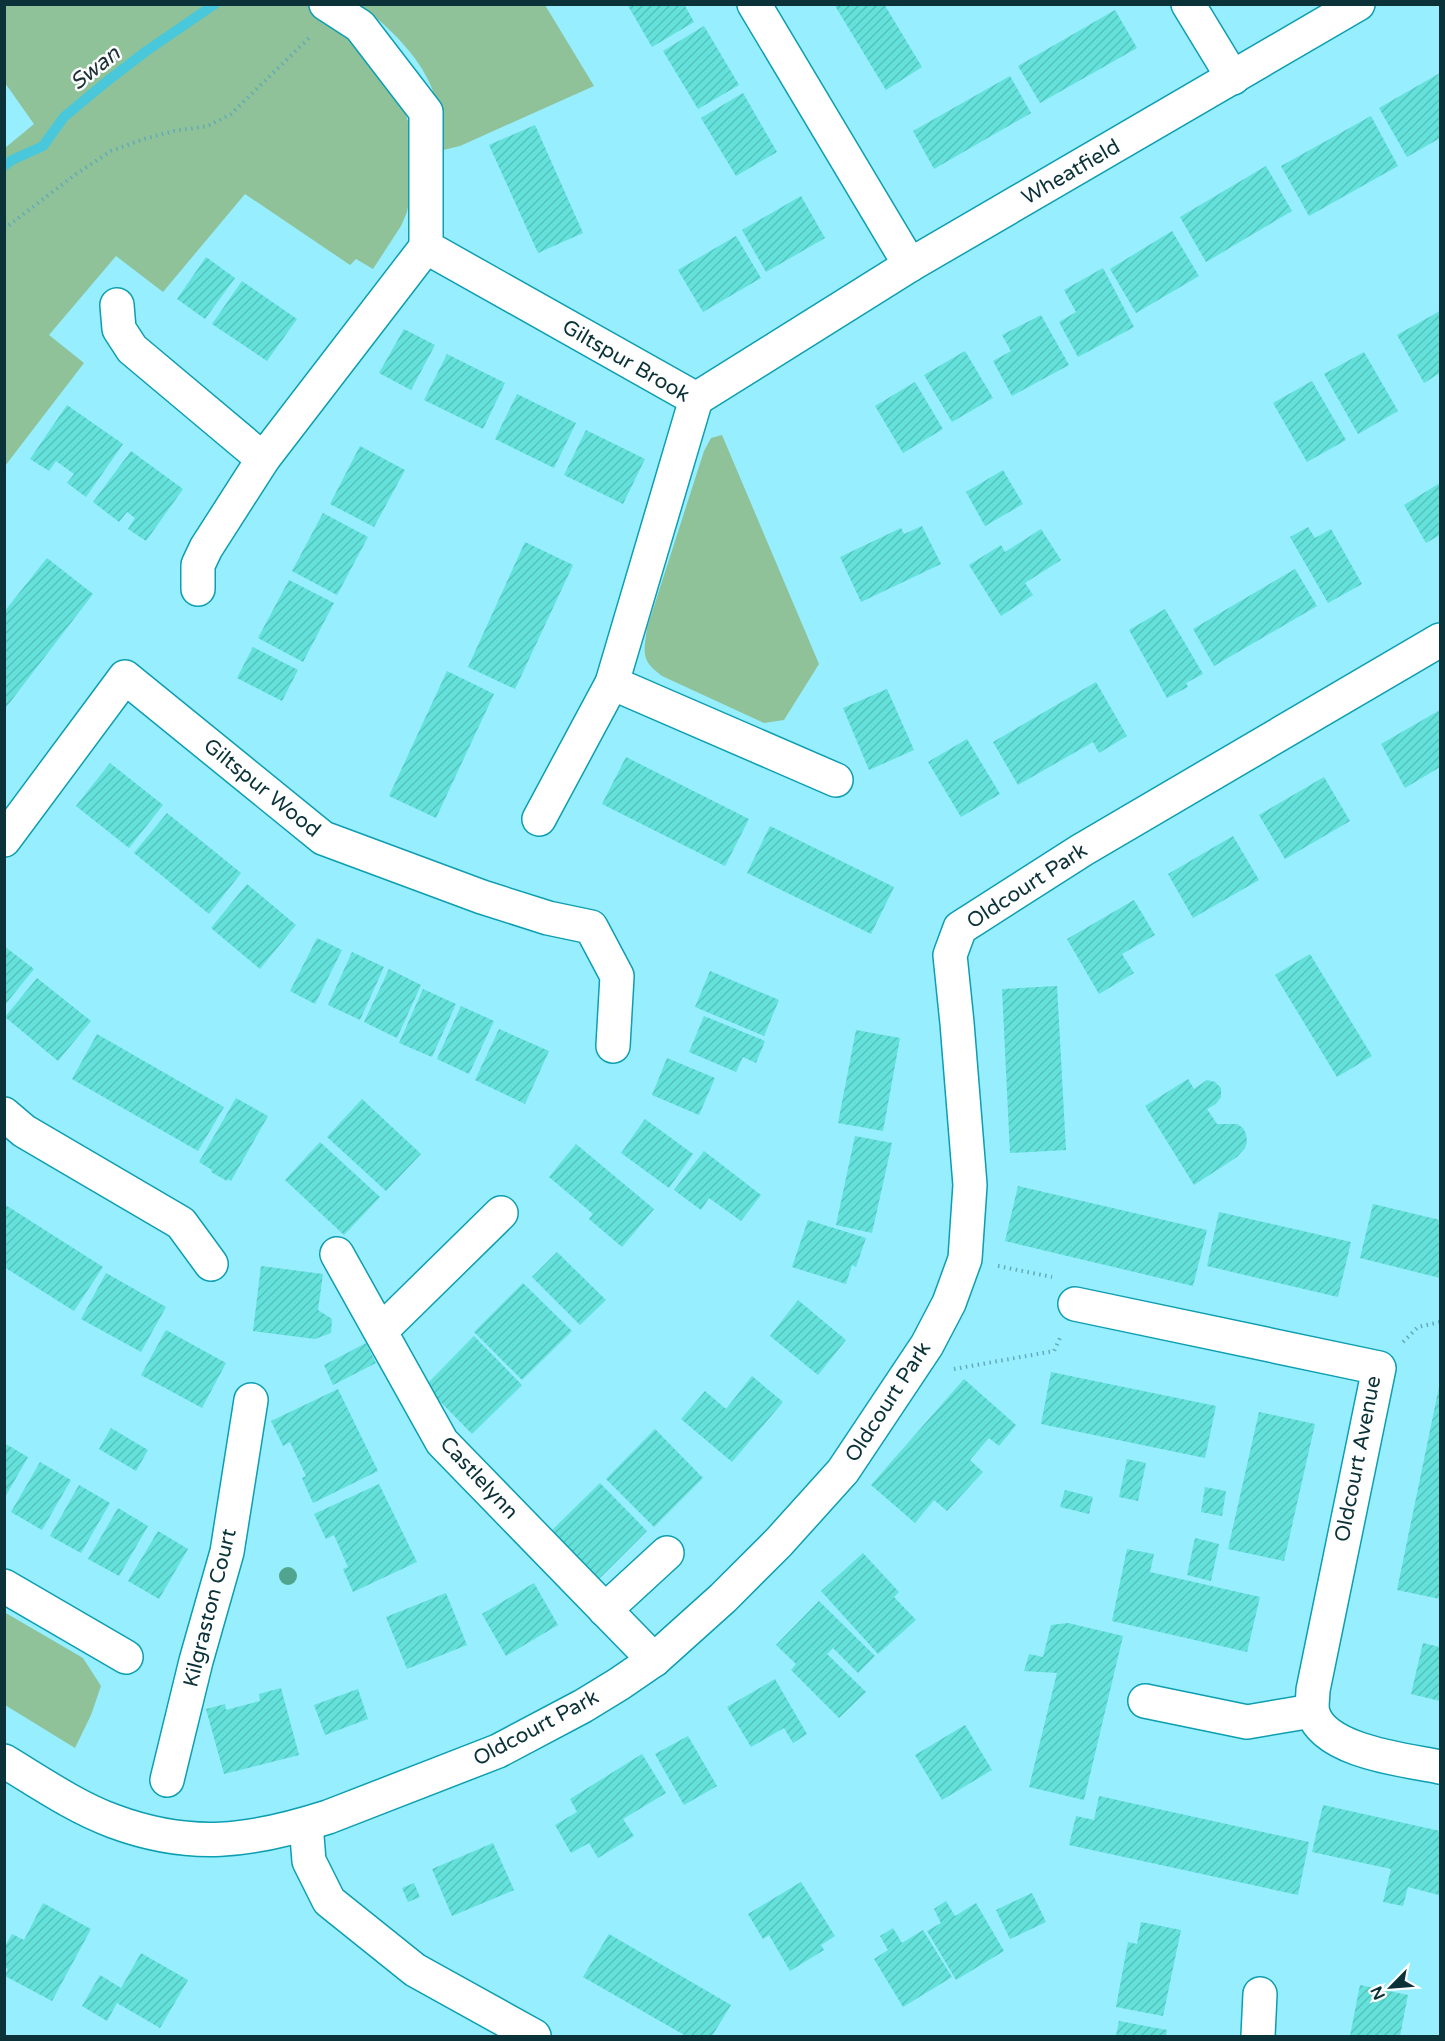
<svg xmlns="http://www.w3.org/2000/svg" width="1445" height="2041" font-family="'Varela Round',sans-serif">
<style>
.grass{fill:#8fc298}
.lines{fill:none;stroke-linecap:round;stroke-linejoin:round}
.stream{stroke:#49c7db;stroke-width:10}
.building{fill:url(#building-hatch)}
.minor-casing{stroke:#0d9eb1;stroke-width:36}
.path{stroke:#64aab7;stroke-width:4;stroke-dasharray:1.5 4.5;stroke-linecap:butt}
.minor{stroke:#fff;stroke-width:33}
.tree{fill:#51a58f}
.labels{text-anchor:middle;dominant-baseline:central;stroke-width:5;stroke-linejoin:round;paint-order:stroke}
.street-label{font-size:21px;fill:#0b3239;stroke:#fff}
.water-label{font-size:22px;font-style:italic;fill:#1c3236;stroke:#fff}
</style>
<defs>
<pattern id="building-hatch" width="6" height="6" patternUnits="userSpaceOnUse" patternTransform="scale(1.5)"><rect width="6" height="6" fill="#64e1da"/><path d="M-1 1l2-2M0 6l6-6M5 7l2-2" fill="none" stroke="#55c2bc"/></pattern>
</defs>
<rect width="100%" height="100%" fill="#96eefe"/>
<g class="grass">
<path d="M5 5H308L363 48 401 101 411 130V191L407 212 401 226 373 269 356 259 350 265 245 194 163 292 116 256 49 335 84 363 5 466V148L34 124 5 83Z"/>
<path d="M361 5H545L594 86 460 146 443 150C442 136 441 121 438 108 429 64 394 32 361 5Z"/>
<path d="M722 435 819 664 784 720 764 723 662 676C640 660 644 653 647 628L704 451 711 438Z"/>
<path d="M4 1612 83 1658 101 1686 91 1715 75 1748 5 1705Z"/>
</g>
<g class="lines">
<path class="stream" d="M4 166 12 160 43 146 64 117 106 82 145 52 215 4"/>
</g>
<g class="building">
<path d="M627 4H684L694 22 652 47Z"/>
<path d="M834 4H884L922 67 886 90Z"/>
<path d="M1115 10 1137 48 1040 103 1018 66Z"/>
<path d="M704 26 739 85 698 109 663 51Z"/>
<path d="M1440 73V138L1407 157 1379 108Z"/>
<path d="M1010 76 1031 113 934 169 913 131Z"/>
<path d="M743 93 777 152 736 176 701 118Z"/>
<path d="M1371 116 1398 166 1309 216 1281 166Z"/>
<path d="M535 125 583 233 538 253 489 145Z"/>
<path d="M1266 166 1292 211 1206 262 1180 217Z"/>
<path d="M801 196 825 238 766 272 742 230Z"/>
<path d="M1172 231 1199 276 1136 313 1110 269Z"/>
<path d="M736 236 761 278 703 312 678 270Z"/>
<path d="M206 257 235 278 205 319 177 299Z"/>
<path d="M1103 268 1134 327 1078 357 1059 322 1076 312 1064 290Z"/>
<path d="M242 281 297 319 267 361 212 324Z"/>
<path d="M1440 311V373L1424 383 1397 335Z"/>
<path d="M1041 315 1069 365 1012 396 993 361 1011 351 1002 335Z"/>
<path d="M404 329 435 345 411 390 379 373Z"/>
<path d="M965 351 993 398 952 422 924 375Z"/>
<path d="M1364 352 1398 411 1358 434 1324 374Z"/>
<path d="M447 354 505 383 483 429 424 400Z"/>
<path d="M1312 381 1346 440 1307 462 1273 403Z"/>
<path d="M915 382 943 429 903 453 875 406Z"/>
<path d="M517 394 576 423 554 468 495 439Z"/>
<path d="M67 405 123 444 86 497 67 483 74 474 56 461 49 471 30 459Z"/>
<path d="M586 430 645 459 623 504 564 475Z"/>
<path d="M360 446 405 470 374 527 330 504Z"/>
<path d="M131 451 183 489 146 541 128 529 135 518 127 512 119 522 93 502Z"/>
<path d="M1003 470 1023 504 985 526 966 492Z"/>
<path d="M1440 483V535L1426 543 1404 505Z"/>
<path d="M323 513 368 537 337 595 292 571Z"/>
<path d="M922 526 941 564 861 602 840 557 901 528 904 534Z"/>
<path d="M1308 527 1315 538 1331 529 1362 584 1328 603 1290 537Z"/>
<path d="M1041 529 1061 560 1025 583 1033 595 1001 616 969 565 1001 545 1005 552Z"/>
<path d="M525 542 573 565 515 689 468 667Z"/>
<path d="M47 558 93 594 4 710V612Z"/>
<path d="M1295 569 1317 606 1214 666 1193 629Z"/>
<path d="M289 580 334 603 303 662 258 638Z"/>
<path d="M1165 609 1203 674 1186 683 1188 687 1167 698 1129 630Z"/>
<path d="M253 647 298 670 282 701 237 678Z"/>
<path d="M447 671 494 694 436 818 389 796Z"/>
<path d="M1096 682 1127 736 1099 753 1093 742 1018 785 993 742Z"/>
<path d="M887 689 914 750 869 770 843 708Z"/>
<path d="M1440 710V767L1405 788 1381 744Z"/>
<path d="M967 739 1000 794 961 817 928 762Z"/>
<path d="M626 757 749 819 725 866 602 804Z"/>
<path d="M110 763 163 805 129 848 76 806Z"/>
<path d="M1324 777 1350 821 1285 859 1259 815Z"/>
<path d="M167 813 241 873 209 914 134 853Z"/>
<path d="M770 826 894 887 871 934 747 873Z"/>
<path d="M1233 836 1259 880 1193 918 1168 874Z"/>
<path d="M247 884 296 925 260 969 211 928Z"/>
<path d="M1134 900 1155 935 1122 954 1134 973 1099 994 1067 939Z"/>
<path d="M317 938 342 950 315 1004 290 991Z"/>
<path d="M4 946 34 969 4 1006Z"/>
<path d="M352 952 384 967 360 1020 328 1005Z"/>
<path d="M1310 954 1372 1056 1337 1077 1275 975Z"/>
<path d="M389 969 421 985 397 1038 364 1022Z"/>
<path d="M710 971 779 1000 764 1036 695 1007Z"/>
<path d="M37 978 91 1021 58 1061 5 1017Z"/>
<path d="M1057 986 1066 1150 1010 1153 1002 989Z"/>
<path d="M423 989 456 1004 432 1057 399 1043Z"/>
<path d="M461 1006 494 1021 469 1074 437 1059Z"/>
<path d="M704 1016 765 1041 756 1063 743 1057 736 1072 689 1052Z"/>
<path d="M499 1029 549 1051 525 1104 475 1080Z"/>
<path d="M856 1030 900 1038 883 1131 838 1123Z"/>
<path d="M97 1034 224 1107 198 1151 72 1079Z"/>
<path d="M667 1058 715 1078 699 1115 652 1095Z"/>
<path d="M1188 1079 1194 1089 1207 1080 1215 1082 1221 1088V1097L1216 1104 1207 1109 1217 1124H1237L1243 1128 1246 1134 1247 1142 1245 1148 1237 1157 1194 1185 1145 1106Z"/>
<path d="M236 1098 268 1116 231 1181 228 1179 227 1181 211 1172 212 1170 199 1162Z"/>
<path d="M362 1099 421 1154 386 1191 327 1137Z"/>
<path d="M645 1119 693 1154 669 1188 621 1153Z"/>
<path d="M855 1136 892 1143 872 1233 836 1225Z"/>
<path d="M320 1142 380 1197 344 1235 285 1180Z"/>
<path d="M576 1144 654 1209 622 1247 589 1219 593 1214 549 1177Z"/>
<path d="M704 1151 761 1195 741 1221 709 1198 701 1210 674 1190Z"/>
<path d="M1018 1186 1207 1230 1193 1286 1005 1241Z"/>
<path d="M4 1204 103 1267 74 1311 4 1267Z"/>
<path d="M1373 1204 1440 1220V1278L1360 1258Z"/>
<path d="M1219 1212 1351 1242 1338 1297 1207 1266Z"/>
<path d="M808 1220 866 1238 856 1267 852 1265 846 1284 792 1267Z"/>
<path d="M557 1252 606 1300 580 1325 532 1277Z"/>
<path d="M261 1266 323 1274 318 1310 332 1319 331 1333 315 1339 253 1331Z"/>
<path d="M106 1273 166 1307 141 1352 81 1319Z"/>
<path d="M523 1283 572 1331 522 1380 474 1332Z"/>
<path d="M798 1300 846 1340 818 1375 770 1336Z"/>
<path d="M166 1330 226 1363 202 1408 141 1375Z"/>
<path d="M474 1336 522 1385 472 1434 425 1386Z"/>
<path d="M366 1343 376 1363 333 1385 324 1365Z"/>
<path d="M1051 1372 1216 1406 1205 1458 1041 1424Z"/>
<path d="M752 1376 783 1402 732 1462 681 1419 705 1391 726 1409Z"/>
<path d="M964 1379 1016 1425 999 1446 989 1438 970 1460 983 1472 947 1511 934 1500 915 1523 871 1485Z"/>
<path d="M1439 1387H1440V1599L1397 1590Z"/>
<path d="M338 1389 378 1471 313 1503 302 1478 306 1476 290 1442 283 1446 271 1421Z"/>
<path d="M1259 1412 1315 1424 1284 1561 1228 1549Z"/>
<path d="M111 1428 148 1450 136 1471 99 1449Z"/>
<path d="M655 1429 703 1478 654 1527 606 1479Z"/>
<path d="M4 1443 28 1457 4 1499Z"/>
<path d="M1127 1459 1146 1463 1138 1501 1119 1497Z"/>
<path d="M40 1462 71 1480 42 1530 11 1512Z"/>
<path d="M600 1483 647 1531 598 1580 550 1532Z"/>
<path d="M379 1484 417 1562 353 1592 343 1569 348 1567 334 1535 326 1539 314 1514Z"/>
<path d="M79 1485 110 1503 81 1553 50 1536Z"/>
<path d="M1205 1487 1226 1491 1222 1516 1201 1512Z"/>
<path d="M1065 1490 1093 1497 1089 1514 1060 1507Z"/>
<path d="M118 1508 148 1526 119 1576 88 1559Z"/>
<path d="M158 1531 188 1549 159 1599 128 1581Z"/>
<path d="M1195 1538 1219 1544 1211 1581 1187 1575Z"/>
<path d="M1127 1549 1154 1554 1150 1572 1260 1597 1247 1652 1112 1621Z"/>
<path d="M863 1553 899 1592 894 1597 916 1620 878 1654 821 1591Z"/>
<path d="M534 1583 558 1625 506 1656 482 1614Z"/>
<path d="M446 1593 467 1645 407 1669 386 1617Z"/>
<path d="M819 1601 875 1656 858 1673 833 1648 827 1654 866 1692 839 1718 791 1670 796 1664 776 1645Z"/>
<path d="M1068 1623 1123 1636 1084 1800 1029 1787 1057 1673 1024 1671 1029 1654 1043 1657 1051 1625Z"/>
<path d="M1423 1643 1440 1647V1701L1411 1694Z"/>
<path d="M775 1679 807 1734 793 1743 784 1728 751 1747 727 1707Z"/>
<path d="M281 1688 299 1755 224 1774 206 1709 225 1704 226 1710 260 1701 259 1694Z"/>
<path d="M358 1689 368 1719 325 1735 314 1705Z"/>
<path d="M965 1725 992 1770 942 1800 915 1755Z"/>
<path d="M688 1736 717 1786 684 1805 655 1754Z"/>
<path d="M642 1754 666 1793 623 1819 634 1836 598 1858 589 1843 571 1853 555 1825 577 1812 570 1799Z"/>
<path d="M1099 1796 1309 1842 1298 1895 1069 1845 1076 1816 1094 1820Z"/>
<path d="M1323 1805 1440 1831 1439 1895 1408 1887 1403 1906 1383 1902 1391 1869 1312 1852Z"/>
<path d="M493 1843 514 1890 452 1916 432 1869Z"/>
<path d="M801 1882 835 1936 821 1945 824 1950 790 1971 769 1935 763 1939 748 1914Z"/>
<path d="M414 1883 420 1897 408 1902 402 1888Z"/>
<path d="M1032 1893 1046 1922 1010 1939 996 1910Z"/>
<path d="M946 1901 955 1916 976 1903 1004 1951 956 1980 927 1931 941 1923 934 1909Z"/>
<path d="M43 1903 91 1929 52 2001 5 1976 8 1969 4 1967V1948L12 1934 24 1940Z"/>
<path d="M1141 1922 1181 1930 1163 2016 1116 2007 1128 1942 1137 1944Z"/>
<path d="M893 1928 902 1943 923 1930 952 1977 903 2007 874 1959 888 1950 880 1936Z"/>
<path d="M609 1934 731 2005 712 2036H686L583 1977Z"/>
<path d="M141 1953 188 1980 160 2028 117 2003 107 2021 82 2006 100 1975 121 1988Z"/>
<path d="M1360 1985 1408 1995 1400 2036H1350Z"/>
<path d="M1119 2021 1167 2030 1166 2036H1116Z"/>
</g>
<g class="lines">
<defs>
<g id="minor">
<path d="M326 4 360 26 426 112V247L696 399"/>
<path d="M754 4 910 265"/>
<path d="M1188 4 1233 78"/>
<path d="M117 305 119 329 132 349 263 459"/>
<path d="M696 399 910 265 1358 4"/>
<path d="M198 589V565L206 548 263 459 426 247"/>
<path d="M612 683 836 780"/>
<path d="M539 819 612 683 696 399"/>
<path d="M4 840 125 677 323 838 482 897 548 918 591 927 617 976 613 1046"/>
<path d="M4 1114 24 1131 181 1223 211 1264"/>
<path d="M337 1254 442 1442 654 1660"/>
<path d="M1075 1304 1379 1368 1313 1690C1313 1697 1311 1706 1313 1713 1325 1752 1406 1760 1440 1767"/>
<path d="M379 1328 389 1323 501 1213"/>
<path d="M4 1586 126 1657"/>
<path d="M605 1610 667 1553"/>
<path d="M1145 1701 1247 1722 1312 1711"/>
<path d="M4 1761C39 1782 75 1807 113 1821 191 1850 250 1842 328 1817L498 1751 583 1706 619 1684 654 1660 723 1598 779 1542 843 1471 927 1345 949 1303 965 1259 970 1185 957 1023 950 955 960 928 1082 850 1440 640"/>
<path d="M167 1780 196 1661 227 1552 251 1400"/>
<path d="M306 1824 309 1861 329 1901 415 1970 534 2036"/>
<path d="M1258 2036 1260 1994"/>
</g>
</defs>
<use href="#minor" class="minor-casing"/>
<g class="path">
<path d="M4 229 76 174 111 151 144 139 174 131 208 126 231 114 311 36"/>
<path d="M998 1266 1052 1277"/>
<path d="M1403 1342 1418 1327 1440 1322"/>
<path d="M954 1369 1054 1351 1061 1336"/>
</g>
<use href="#minor" class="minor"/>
</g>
<circle class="tree" cx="288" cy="1576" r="9"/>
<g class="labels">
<g class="street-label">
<text transform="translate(1071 172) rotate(-30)">Wheatfield</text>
<text transform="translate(626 361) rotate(30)">Giltspur Brook</text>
<text transform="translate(262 788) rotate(39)">Giltspur Wood</text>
<text transform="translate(1027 886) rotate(-33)">Oldcourt Park</text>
<text transform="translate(888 1402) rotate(-57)">Oldcourt Park</text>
<text transform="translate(1358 1459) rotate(-79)">Oldcourt Avenue</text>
<text transform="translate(479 1478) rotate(47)">Castlelynn</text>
<text transform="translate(210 1608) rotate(-76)">Kilgraston Court</text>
<text transform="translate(536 1728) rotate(-28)">Oldcourt Park</text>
</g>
<g class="water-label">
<text transform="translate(95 68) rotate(-38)">Swan</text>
</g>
</g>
<rect width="1445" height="2041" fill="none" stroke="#0b3239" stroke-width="12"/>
<g transform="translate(1391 1987) rotate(245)" stroke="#ffffff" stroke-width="4.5" paint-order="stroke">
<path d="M0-4.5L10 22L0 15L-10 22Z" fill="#0b3239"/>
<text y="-9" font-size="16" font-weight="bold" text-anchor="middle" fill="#0b3239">N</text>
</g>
</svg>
